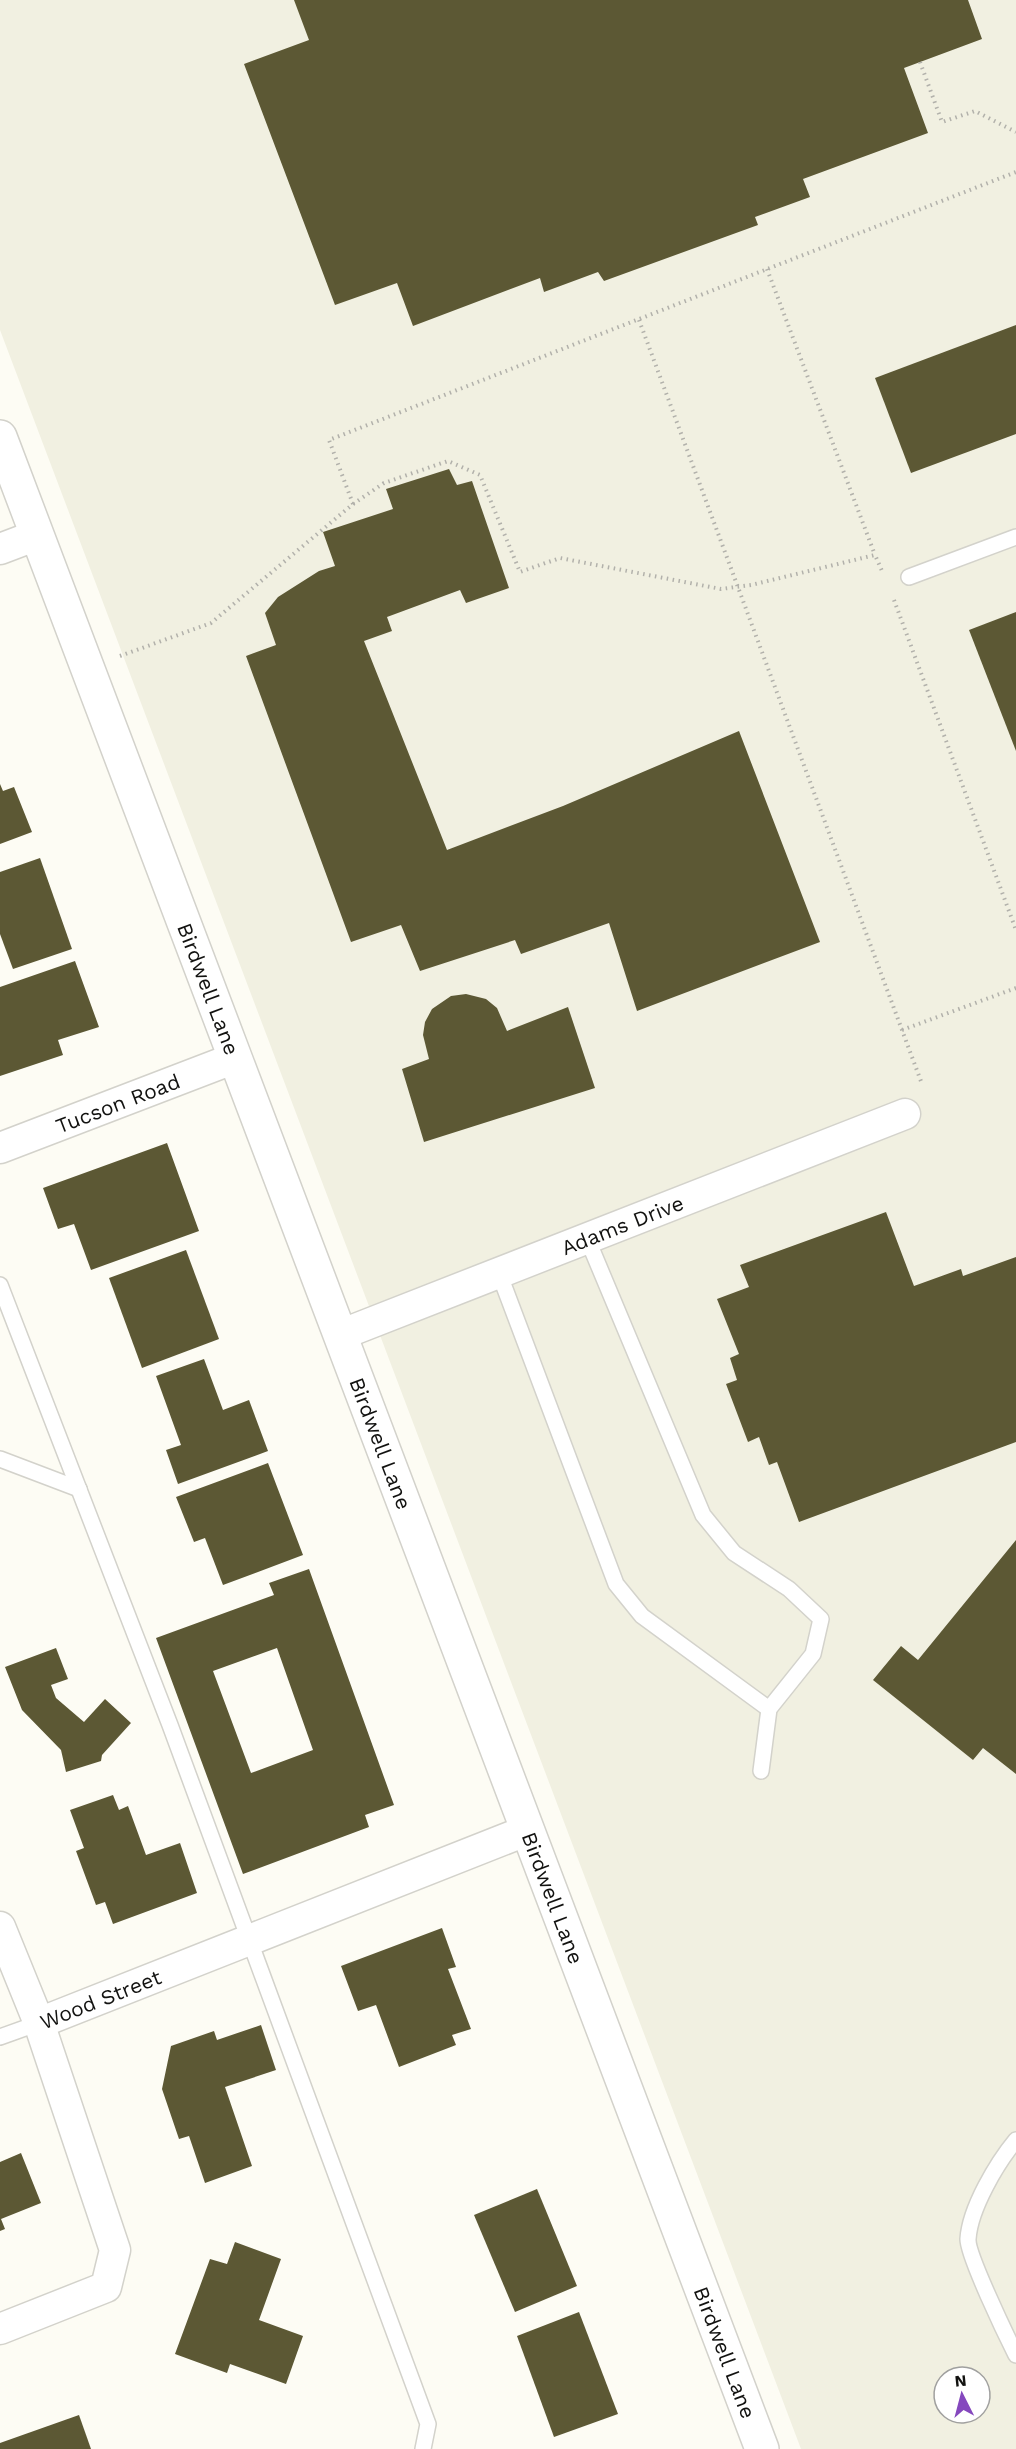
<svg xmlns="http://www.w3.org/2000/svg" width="1016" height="2449" font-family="'Work Sans',sans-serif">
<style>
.built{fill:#f1f0e1;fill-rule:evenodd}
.building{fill:#5c5834;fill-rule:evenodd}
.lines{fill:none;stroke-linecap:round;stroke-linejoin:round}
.lane-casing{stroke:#d3d2cb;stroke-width:18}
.street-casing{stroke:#d3d2cb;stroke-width:33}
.secondary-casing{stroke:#d3d2cb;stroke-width:36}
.path{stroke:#b2b1ab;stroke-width:4;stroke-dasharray:1.5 4.5;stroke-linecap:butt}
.lane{stroke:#fff;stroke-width:15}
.street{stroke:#fff;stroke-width:30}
.secondary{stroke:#fff;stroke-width:33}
.labels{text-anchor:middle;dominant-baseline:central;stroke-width:6;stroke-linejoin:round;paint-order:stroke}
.street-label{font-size:21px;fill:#121210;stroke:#fff}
</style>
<rect width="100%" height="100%" fill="#fdfcf4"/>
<path class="built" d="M0 0H1016V2449H801L0 330ZM944 2377H980V2413H944Z"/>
<g class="building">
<path d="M294 0H968L982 39 904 68 928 133 803 179 810 197 755 217 758 225 604 281 598 272 544 292 540 278 413 326 397 283 335 305 244 64 309 40Z"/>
<path d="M1016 325V434L911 473 875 378Z"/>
<path d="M449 469 457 485 472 481 509 588 466 603 460 590 387 617 392 631 364 641 447 850 563 806 739 731 820 942 637 1011 609 923 521 954 515 940 420 971 401 925 351 942 246 656 276 645 265 613 278 597 319 571 335 566 323 532 393 509 386 489Z"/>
<path d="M1016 612V751L969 630Z"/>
<path d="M0 784 3 791 14 787 32 832 0 844Z"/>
<path d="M40 858 72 949 13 969 0 934V872Z"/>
<path d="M75 961 99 1027 58 1040 63 1055 0 1076V987Z"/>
<path d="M466 994 486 999 497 1008 507 1031 568 1007 595 1088 424 1142 402 1069 429 1059 423 1035 425 1022 432 1009 451 996Z"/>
<path d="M167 1143 199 1231 91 1270 74 1224 58 1229 43 1188Z"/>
<path d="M886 1212 914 1286 961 1269 963 1276 1016 1257V1442L799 1522 777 1462 769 1465 759 1437 748 1442 726 1384 737 1380 730 1358 739 1354 717 1299 749 1287 740 1265Z"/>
<path d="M186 1250 219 1339 142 1368 109 1278Z"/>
<path d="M204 1359 223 1410 249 1400 268 1451 178 1484 166 1450 181 1445 156 1376Z"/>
<path d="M268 1463 303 1555 223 1585 205 1538 194 1542 176 1497Z"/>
<path d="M1016 1540V1774L983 1748 973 1760 873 1680 901 1646 918 1660Z"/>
<path d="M309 1569 394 1805 365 1815 369 1827 243 1874 156 1638 274 1595 269 1583ZM277 1648 313 1750 251 1773 213 1671Z"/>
<path d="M56 1648 68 1679 51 1685 56 1698 84 1722 105 1699 131 1723 102 1755 101 1761 66 1772 61 1750 22 1710 5 1667Z"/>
<path d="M113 1795 119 1810 128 1806 146 1855 180 1843 197 1893 113 1924 105 1902 96 1905 76 1851 84 1848 70 1810Z"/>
<path d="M442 1928 456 1967 448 1969 471 2029 452 2035 456 2045 399 2067 376 2005 358 2011 341 1966Z"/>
<path d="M261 2025 276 2070 225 2087 252 2166 205 2183 189 2136 179 2139 162 2089 171 2046 214 2031 217 2040Z"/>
<path d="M21 2153 41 2203 1 2219 5 2229 0 2231V2162Z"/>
<path d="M537 2189 577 2286 515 2312 474 2215Z"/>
<path d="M235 2242 281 2259 259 2320 303 2336 286 2384 230 2364 227 2373 175 2354 210 2259 227 2264Z"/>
<path d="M579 2312 618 2414 554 2437 517 2336Z"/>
<path d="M79 2415 91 2449H0V2443Z"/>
</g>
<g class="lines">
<defs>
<g id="lane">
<path d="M909 577 1016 537"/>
<path d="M587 1238 703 1515 734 1553 789 1589 821 1619 813 1654 769 1709 761 1771"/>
<path d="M499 1273 616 1584 642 1616 769 1709"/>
<path d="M0 1285 170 1725 428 2424 423 2449"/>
<path d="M0 1459 79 1489"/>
<path d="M0 2037 39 2023"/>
<path d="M1016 2140C997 2163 970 2208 968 2239 967 2254 1007 2337 1016 2355"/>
</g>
<g id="street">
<path d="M0 549 37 535"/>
<path id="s1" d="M0 1148 235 1058"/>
<path id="s2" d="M340 1335 905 1114"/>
<path d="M0 1927 39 2023 115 2250 106 2287 0 2329"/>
<path id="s3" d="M39 2023 528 1830"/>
</g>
<g id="secondary">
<path id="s4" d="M0 437 762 2449"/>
</g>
</defs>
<use href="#lane" class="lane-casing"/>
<use href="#street" class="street-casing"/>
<use href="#secondary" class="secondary-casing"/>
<g class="path">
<path d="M920 62 942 122 975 111 1016 132"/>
<path d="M767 269 875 555"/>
<path d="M639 320 922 1084"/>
<path d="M353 504 384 483 448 461 480 475 520 572 560 558 721 589 751 585 875 555 882 571"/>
<path d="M894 600 1016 930"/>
<path d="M120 656 211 623 353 504 329 440 1016 172"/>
<path d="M902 1030 1016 988"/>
</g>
<use href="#lane" class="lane"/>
<use href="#street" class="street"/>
<use href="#secondary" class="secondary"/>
</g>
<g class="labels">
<g class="street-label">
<text stroke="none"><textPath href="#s4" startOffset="590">Birdwell Lane</textPath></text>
<text stroke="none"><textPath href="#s1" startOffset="126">Tucson Road</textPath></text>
<text stroke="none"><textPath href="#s2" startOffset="303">Adams Drive</textPath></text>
<text stroke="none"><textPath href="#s4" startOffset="1076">Birdwell Lane</textPath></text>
<text stroke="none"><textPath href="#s4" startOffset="1562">Birdwell Lane</textPath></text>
<text stroke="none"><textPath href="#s3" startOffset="66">Wood Street</textPath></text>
<text stroke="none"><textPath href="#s4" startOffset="2048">Birdwell Lane</textPath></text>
</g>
</g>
<g transform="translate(962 2395) rotate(354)"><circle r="28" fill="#ffffff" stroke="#a0a09f" stroke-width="1.5"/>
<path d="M0-4.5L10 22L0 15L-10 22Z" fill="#8548be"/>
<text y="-9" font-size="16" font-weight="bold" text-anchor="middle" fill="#121210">N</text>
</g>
</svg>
